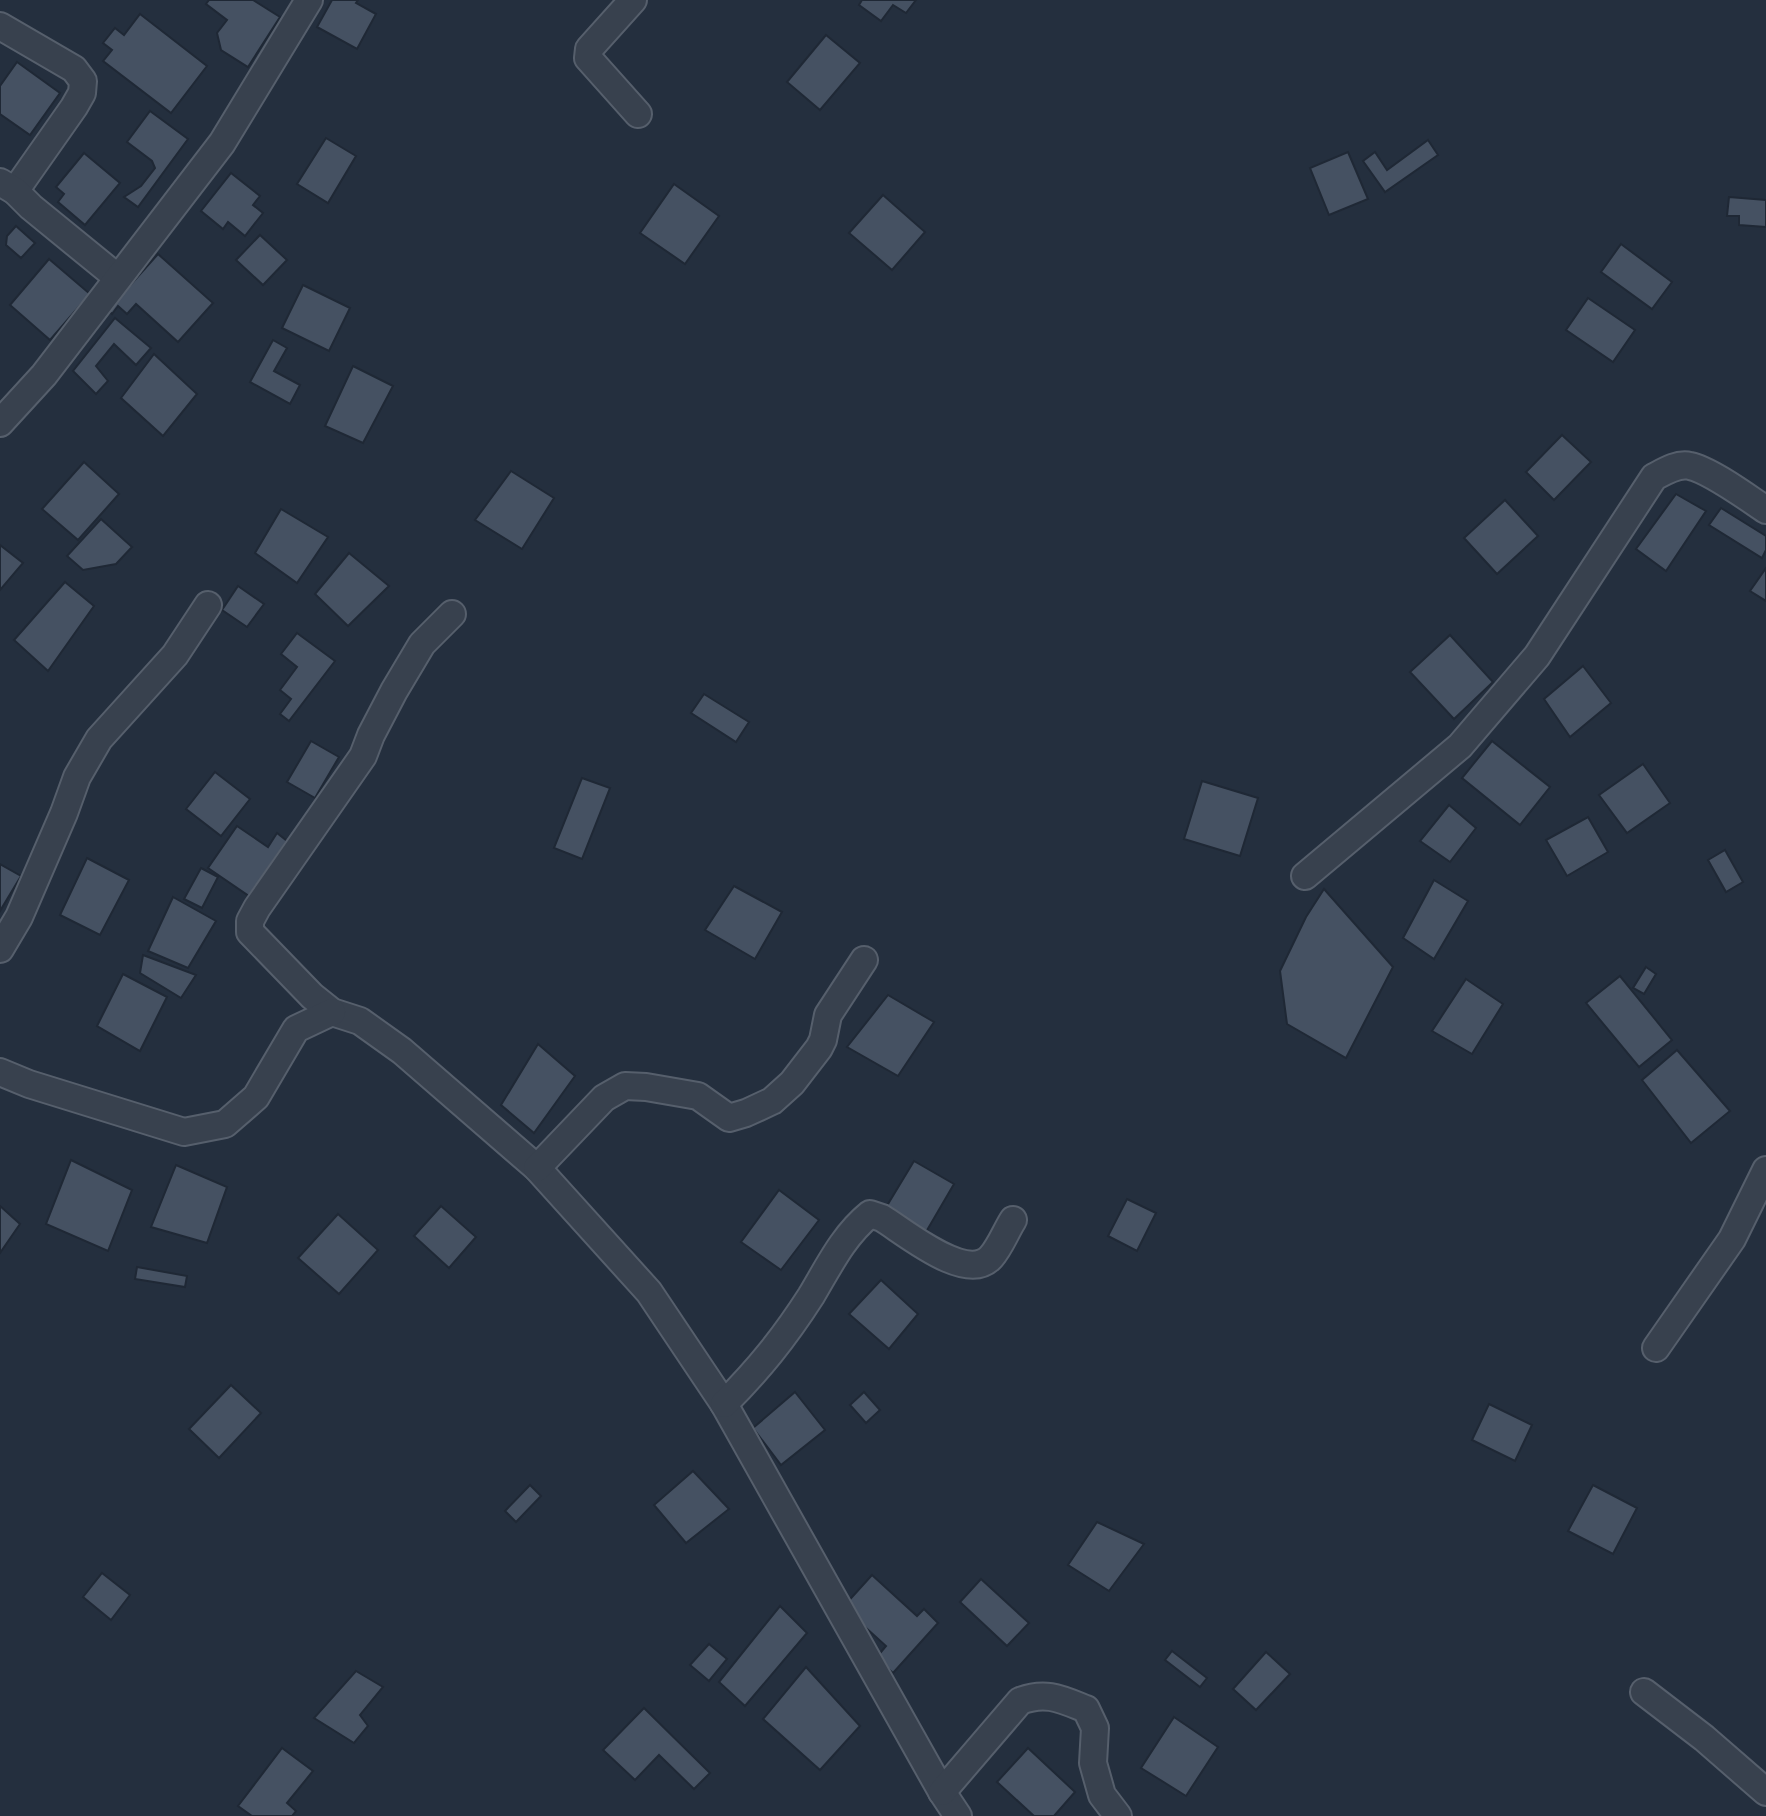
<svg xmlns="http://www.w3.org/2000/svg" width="1766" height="1816" font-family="Mulish,sans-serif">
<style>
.building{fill:#455162;stroke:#1f2835;stroke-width:2}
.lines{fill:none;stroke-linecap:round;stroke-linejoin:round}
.minor-casing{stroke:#565f6c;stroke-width:30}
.minor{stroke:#38414e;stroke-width:26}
</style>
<rect width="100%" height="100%" fill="#242f3e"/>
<g class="building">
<path d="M209 0H253L280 17 248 67 221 50 217 33 227 20 206 4Z"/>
<path d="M332 0H358L356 3 376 14 357 49 317 27Z"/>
<path d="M862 0H916L906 13 893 5 881 21 859 5Z"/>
<path d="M140 14 207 66 171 113 103 61 112 50 103 43 115 28 124 35Z"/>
<path d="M826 35 860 63 820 110 787 82Z"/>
<path d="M17 62 60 93 30 135 0 114V86Z"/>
<path d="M150 111 188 139 138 207 124 197 141 186 155 168 152 161 127 142Z"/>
<path d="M326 138 356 156 328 203 297 184Z"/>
<path d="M1428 140 1438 155 1385 192 1363 161 1375 152 1387 170Z"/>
<path d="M1348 152 1368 199 1329 215 1310 168Z"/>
<path d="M84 153 120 183 85 225 58 202 64 194 56 187Z"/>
<path d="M231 173 260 196 253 205 263 213 245 236 228 222 223 229 201 211Z"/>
<path d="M674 184 719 216 685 264 640 233Z"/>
<path d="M883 195 925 232 892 270 849 233Z"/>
<path d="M1729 197 1766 200V227L1739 225V216H1727Z"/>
<path d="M16 226 35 243 21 258 6 245 7 236Z"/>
<path d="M260 235 287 260 263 285 236 260Z"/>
<path d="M1621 244 1672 282 1652 309 1601 272Z"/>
<path d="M158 254 213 303 178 342 136 304 127 314 118 306 112 314 108 310Z"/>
<path d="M49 259 90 294 50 340 10 305Z"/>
<path d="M303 285 350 308 329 351 282 328Z"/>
<path d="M1588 298 1635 330 1613 362 1566 330Z"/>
<path d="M115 318 151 348 136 365 114 344 96 366 108 381 96 394 73 371Z"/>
<path d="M273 340 287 348 274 371 300 385 290 404 250 382Z"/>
<path d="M154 354 197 394 163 436 121 398Z"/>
<path d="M353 366 393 386 363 443 325 426Z"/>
<path d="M1562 435 1591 462 1554 500 1526 472Z"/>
<path d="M84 462 119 494 78 540 42 509Z"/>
<path d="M511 471 554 498 522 549 475 520Z"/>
<path d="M1676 494 1706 511 1666 571 1636 549Z"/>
<path d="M1505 500 1538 536 1497 574 1464 538Z"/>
<path d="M1721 508 1766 536V550L1762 558 1709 525Z"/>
<path d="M281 509 328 537 297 583 255 553Z"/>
<path d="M101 519 132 547 116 564 83 570 67 556Z"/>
<path d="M0 545 23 563 0 590Z"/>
<path d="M349 553 389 586 348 626 315 594Z"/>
<path d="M1766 568V601L1750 591Z"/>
<path d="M65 582 94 606 48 671 14 640Z"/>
<path d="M238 586 264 604 247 627 222 610Z"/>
<path d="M297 633 335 661 289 721 280 714 291 699 280 690 297 667 281 654Z"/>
<path d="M1450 635 1493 682 1454 719 1410 672Z"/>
<path d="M1583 666 1611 703 1570 737 1544 699Z"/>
<path d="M704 694 749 722 736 742 691 713Z"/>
<path d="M311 741 339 757 315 798 287 782Z"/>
<path d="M1492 741 1550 787 1520 825 1462 778Z"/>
<path d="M1643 764 1670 803 1627 833 1599 795Z"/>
<path d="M215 772 250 799 221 836 186 809Z"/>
<path d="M582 778 610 788 582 859 554 848Z"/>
<path d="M1202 781 1258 798 1240 856 1184 839Z"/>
<path d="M1449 805 1476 828 1450 862 1420 841Z"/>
<path d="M1588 817 1608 852 1567 876 1546 840Z"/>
<path d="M237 826 268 847 277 833 287 841 249 896 208 868Z"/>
<path d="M1725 850 1743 882 1726 892 1708 860Z"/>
<path d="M87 858 129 880 100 935 60 915Z"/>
<path d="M0 864 21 876 0 911Z"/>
<path d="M201 868 218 877 202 908 184 899Z"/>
<path d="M1434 880 1468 901 1434 959 1403 938Z"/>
<path d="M734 886 782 912 755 959 705 930Z"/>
<path d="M1324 889 1393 967 1346 1058 1287 1024 1280 971 1306 917Z"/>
<path d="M173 897 216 921 188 968 148 951Z"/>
<path d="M143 955 196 975 181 998 140 973Z"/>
<path d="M1646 967 1656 974 1644 994 1633 988Z"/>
<path d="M123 974 167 997 140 1051 97 1026Z"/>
<path d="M1620 976 1672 1040 1639 1067 1586 1003Z"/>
<path d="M1466 979 1503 1004 1472 1054 1432 1031Z"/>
<path d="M888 995 934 1022 898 1076 847 1047Z"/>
<path d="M538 1044 575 1076 534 1133 501 1105Z"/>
<path d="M1677 1050 1730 1111 1691 1143 1642 1080Z"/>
<path d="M71 1160 132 1190 108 1251 46 1224Z"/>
<path d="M914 1161 954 1184 926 1232 885 1209Z"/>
<path d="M176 1165 227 1187 207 1243 151 1227Z"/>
<path d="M779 1190 819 1220 781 1270 741 1242Z"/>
<path d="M1127 1199 1156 1213 1137 1251 1108 1236Z"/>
<path d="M0 1206 20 1224 0 1253Z"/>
<path d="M441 1206 476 1237 449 1268 414 1236Z"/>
<path d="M338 1214 378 1250 339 1294 298 1258Z"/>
<path d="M137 1267 187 1276 185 1287 135 1279Z"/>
<path d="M881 1280 918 1314 889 1349 849 1314Z"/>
<path d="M231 1385 261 1413 219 1458 189 1429Z"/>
<path d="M795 1392 825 1430 781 1465 753 1428Z"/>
<path d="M864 1392 880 1410 866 1423 850 1405Z"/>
<path d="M1489 1404 1532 1425 1515 1461 1472 1440Z"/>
<path d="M693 1471 729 1509 686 1543 654 1505Z"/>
<path d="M530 1485 541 1496 516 1522 505 1511Z"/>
<path d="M1593 1485 1637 1508 1613 1554 1568 1531Z"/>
<path d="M1097 1522 1144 1544 1109 1591 1068 1565Z"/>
<path d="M102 1573 130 1595 111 1620 83 1597Z"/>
<path d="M872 1575 917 1616 924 1609 938 1623 893 1673 876 1658 886 1646 843 1607Z"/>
<path d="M981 1579 1029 1623 1007 1646 960 1602Z"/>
<path d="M780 1606 807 1633 745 1706 719 1682Z"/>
<path d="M709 1644 727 1659 709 1681 690 1665Z"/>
<path d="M1172 1651 1207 1678 1200 1687 1165 1660Z"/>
<path d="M1266 1652 1290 1674 1256 1710 1233 1689Z"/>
<path d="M806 1667 860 1726 820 1770 763 1719Z"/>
<path d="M356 1671 383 1687 360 1715 368 1726 354 1743 314 1718Z"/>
<path d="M644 1708 710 1773 694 1789 659 1755 635 1780 603 1750Z"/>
<path d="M1174 1717 1218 1747 1186 1796 1141 1768Z"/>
<path d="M282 1748 313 1771 287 1803 296 1811 292 1816H252L238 1806Z"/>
<path d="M1028 1748 1075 1792 1054 1816H1034L997 1782Z"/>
</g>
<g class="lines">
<defs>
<g id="minor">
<path d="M633 0 589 49 588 58 638 114"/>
<path d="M0 26 74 69 83 81 82 93 74 107 15 191"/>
<path d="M0 182 15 191 31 207 118 278"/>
<path d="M0 423 44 375 222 143 309 0"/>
<path d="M452 614 422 644 394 691 371 735 363 756 257 908 250 921V932L312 996 332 1012 360 1021 402 1051 537 1168 649 1292 724 1404 942 1792 958 1816"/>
<path d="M1305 876 1460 746 1537 656 1654 477C1665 471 1678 463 1690 466 1710 470 1748 498 1766 510"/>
<path d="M0 949 19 917 64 813 77 777 99 739 175 655 208 605"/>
<path d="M0 1072 29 1084 184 1132 225 1124 256 1097 296 1029 332 1012"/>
<path d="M537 1168 604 1098 625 1086 646 1087 698 1096 729 1118 746 1113 772 1101 792 1083 819 1048 823 1040 828 1015 864 960"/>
<path d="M1656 1348 1732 1239 1766 1170"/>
<path d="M724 1404C759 1369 784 1338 811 1296 829 1266 843 1236 870 1214L882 1218C905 1232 967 1284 991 1257 1000 1247 1006 1231 1013 1220"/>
<path d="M1644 1692 1704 1738 1766 1792"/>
<path d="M942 1792 1020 1701C1046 1691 1061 1699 1086 1709L1095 1728 1093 1763 1102 1795 1118 1816"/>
</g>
</defs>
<use href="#minor" class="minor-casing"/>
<use href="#minor" class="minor"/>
</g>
</svg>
